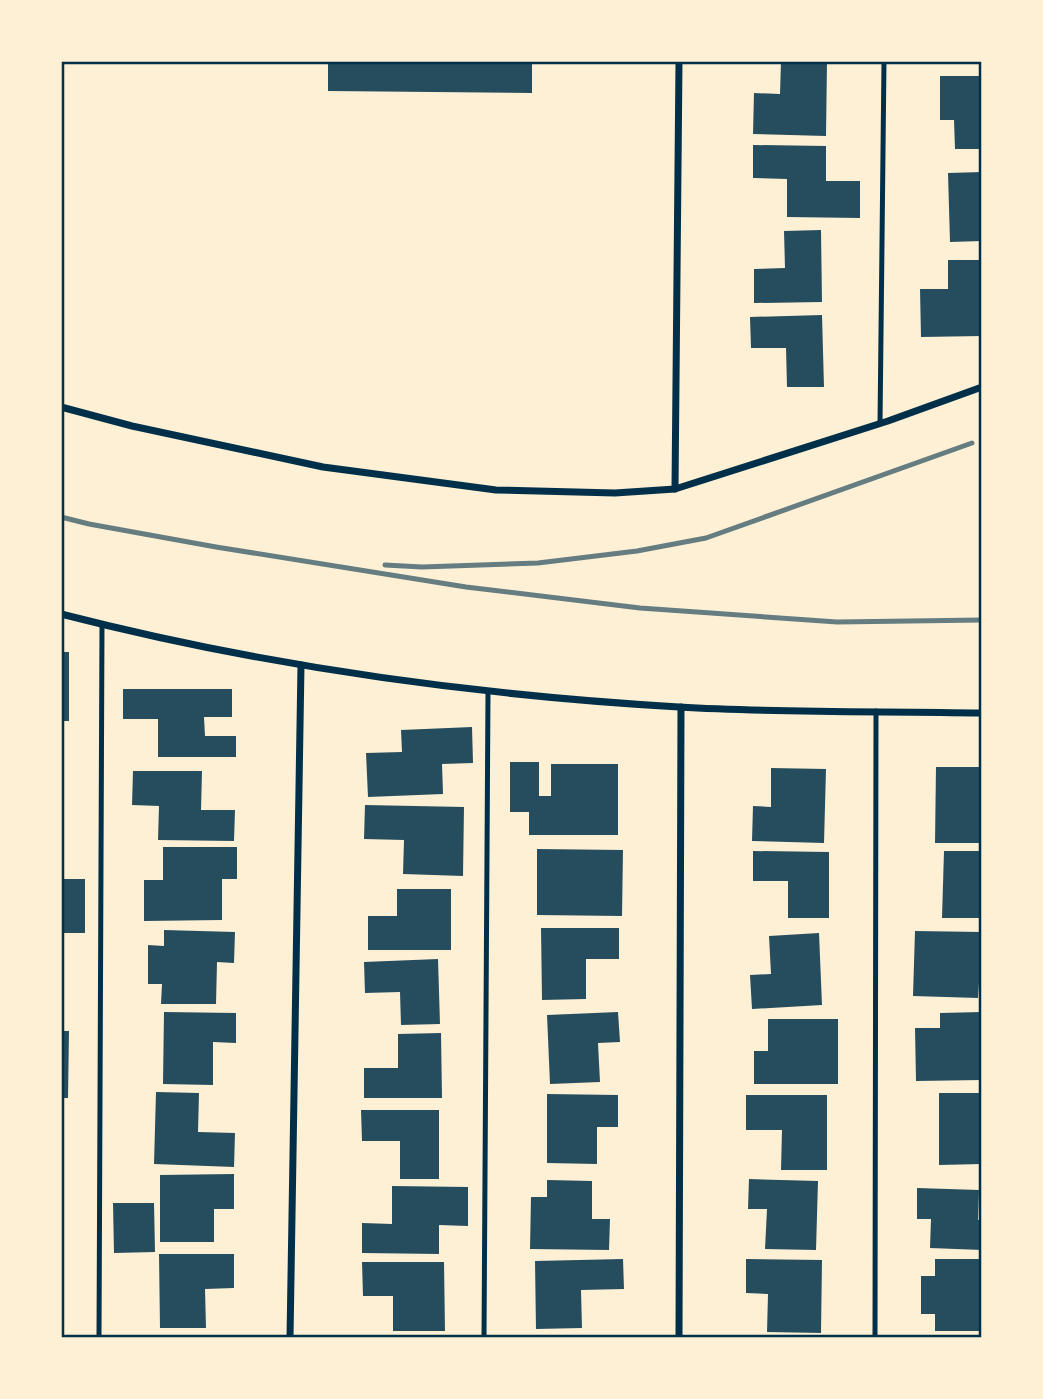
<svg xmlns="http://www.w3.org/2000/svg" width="1043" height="1399" font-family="Quicksand,sans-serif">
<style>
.building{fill:#264d5e}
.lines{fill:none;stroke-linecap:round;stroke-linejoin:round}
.service{stroke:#003049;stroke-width:5}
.minor{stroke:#003049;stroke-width:7}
.rail{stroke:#657d81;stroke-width:5}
.neatline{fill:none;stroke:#003049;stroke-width:2.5}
</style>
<rect width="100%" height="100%" fill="#fdf0d5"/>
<g class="building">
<path d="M328 61H532V93L328 91Z"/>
<path d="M781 61 827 62 826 136 753 134 754 93 780 94Z"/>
<path d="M940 76H982V149H955L954 120H940Z"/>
<path d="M753 145 826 146V181H860V218L787 217V179L753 178Z"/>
<path d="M982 172V241L950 242 948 173Z"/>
<path d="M821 230 822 302 754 303V269L785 268 784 231Z"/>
<path d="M948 260H982V336L921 337 920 289H948Z"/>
<path d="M822 315 824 387H787L786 348H751L750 317Z"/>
<rect x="61" y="652" width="8" height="69"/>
<path d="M123 689H232V717H204L205 736H236V757H158V719H123Z"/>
<path d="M472 727 473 763 442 764 443 794 368 797 366 753 402 752 401 730Z"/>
<path d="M510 762H539V796H551V764H618V835H529V812H510Z"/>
<path d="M936 767H982V843H935Z"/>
<path d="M771 768 826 769 824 843 752 841 753 806 771 807Z"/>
<path d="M133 771H202L201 810H235L234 841 158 840 159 806 132 805Z"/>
<path d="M365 805 464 807 463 876 403 874 404 840 364 839Z"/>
<path d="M163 847H237V879H222V920L144 921V880H163Z"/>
<path d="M537 849 623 850 622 916 537 915Z"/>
<path d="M753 851 829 852V918H788V881H753Z"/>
<path d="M944 851H982V918H942Z"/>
<rect x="61" y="879" width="24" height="54"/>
<path d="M397 889H451V950H368V916H397Z"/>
<path d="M541 928H619V959H586V999L542 1000Z"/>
<path d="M164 930 235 932 234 963 217 962 216 1004H161L162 984H148V945L164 946Z"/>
<path d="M915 931 982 932 978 998 913 996Z"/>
<path d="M819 933 822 1005 752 1009 750 975 771 974 769 936Z"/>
<path d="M438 959 440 1024 401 1025 400 992 365 993 364 962Z"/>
<path d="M164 1012 236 1013V1043L213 1042V1085L163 1084Z"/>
<path d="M618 1012 620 1042 598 1043 600 1082 550 1084 547 1015Z"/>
<path d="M982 1012V1080L916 1081 915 1028H940V1013Z"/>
<path d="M768 1019H838V1084H754V1051H768Z"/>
<path d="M61 1031H69L68 1098H61Z"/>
<path d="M441 1033 442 1098H364V1068H398V1034Z"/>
<path d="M156 1092 199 1093 198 1132 235 1133 234 1167 154 1164Z"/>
<path d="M939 1093H982V1164L939 1165Z"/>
<path d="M547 1094 618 1095V1127H597V1164L547 1163Z"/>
<path d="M746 1095H827V1170H781L782 1130H746Z"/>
<path d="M361 1110H439V1179H400V1141H362Z"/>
<path d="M234 1174V1209H214V1242H160V1175Z"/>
<path d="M749 1179 818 1181 816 1250 765 1249 767 1209H748Z"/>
<path d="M547 1180 592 1181V1219H610L609 1250 530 1249 531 1197H547Z"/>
<path d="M392 1186 468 1187V1226L439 1225V1254L362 1253V1223L392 1224Z"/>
<path d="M917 1188 979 1190 978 1220H982V1250L930 1248 931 1219H917Z"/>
<path d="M113 1203H154L155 1252 114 1253Z"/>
<path d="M159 1254H234V1288L205 1289 206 1328H160Z"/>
<path d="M623 1259 624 1289 581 1290 582 1328 536 1329 535 1261Z"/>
<path d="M746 1259 822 1260 821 1333 767 1332 768 1294 746 1293Z"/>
<path d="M935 1259H982V1331H935V1314H921V1276H935Z"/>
<path d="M362 1262H444L445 1331H393V1296H363Z"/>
</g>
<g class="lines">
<g class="service">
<path d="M880 424 884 61"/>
<path d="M99 1338 102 625"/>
<path d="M484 1338 488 692"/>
<path d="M875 1338 876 711"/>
</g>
<g class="minor">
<path d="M61 407 132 426 323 467 496 490 615 493 675 489 888 421 982 387"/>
<path d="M675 489 679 61"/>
<path d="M61 614C263 666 472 695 679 707 780 713 881 711 982 713"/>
<path d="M290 1338 301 665"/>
<path d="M679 1338 681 707"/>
</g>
<g class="rail">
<path d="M61 517 89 524 216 547 466 587 640 608 837 622 982 620"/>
<path d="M385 565 422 567 538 563 637 551 706 538 972 443"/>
</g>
</g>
<rect width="1043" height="1399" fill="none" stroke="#fdf0d5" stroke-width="126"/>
<rect x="63" y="63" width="917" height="1273" class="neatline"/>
</svg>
